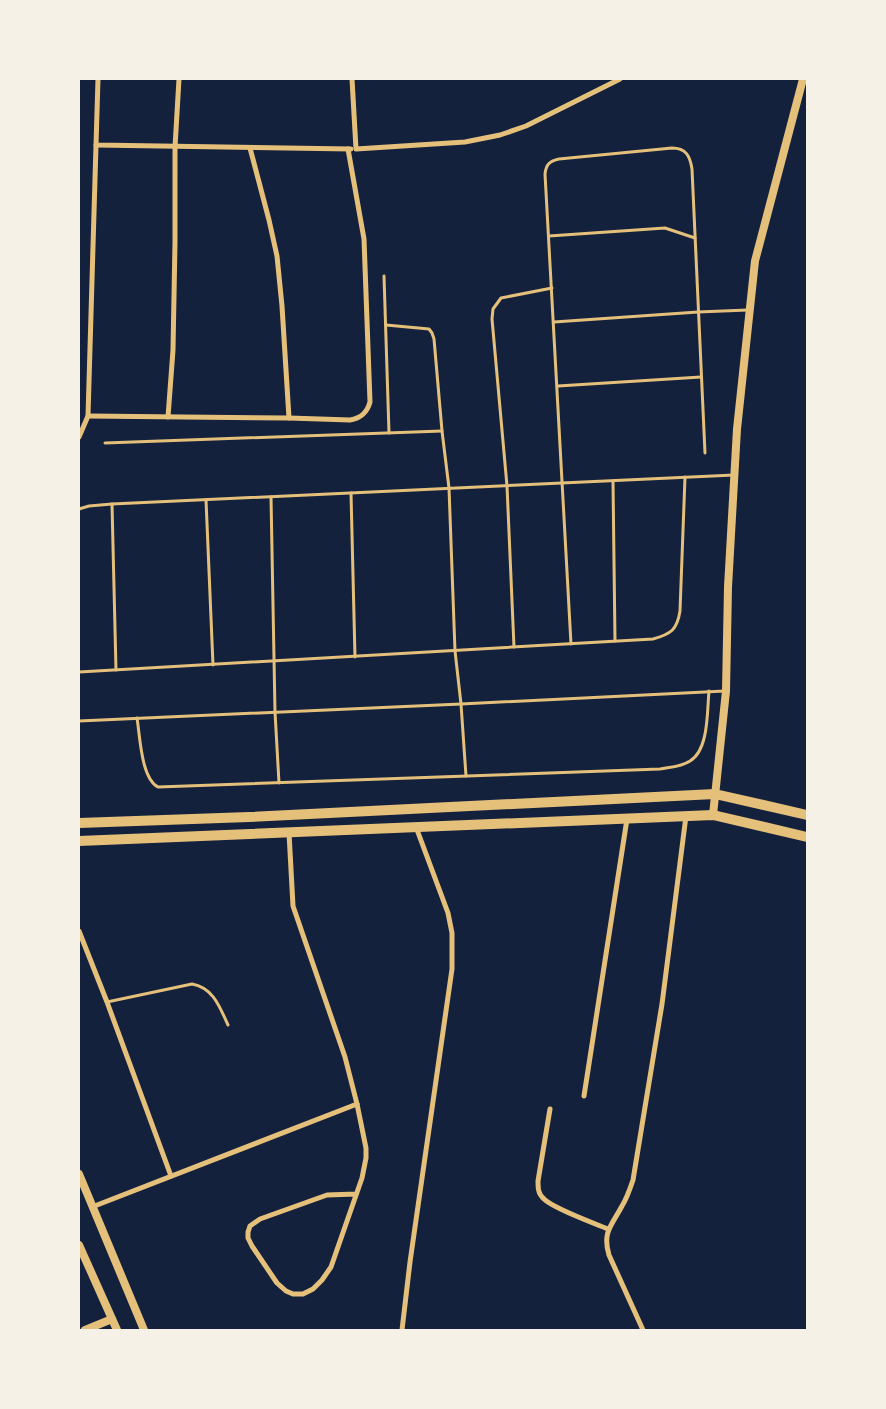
<svg xmlns="http://www.w3.org/2000/svg" width="886" height="1409" font-family="Karla,sans-serif">
<style>
.lines{fill:none;stroke-linecap:round;stroke-linejoin:round}
.service{stroke:#e5c07b;stroke-width:3}
.minor{stroke:#e5c07b;stroke-width:5}
.tertiary{stroke:#e5c07b;stroke-width:8}
.primary{stroke:#e5c07b;stroke-width:10}
</style>
<rect width="100%" height="100%" fill="#14213d"/>
<g class="lines">
<g class="service">
<path d="M549 236 665 228 695 238"/>
<path d="M384 276 389 433"/>
<path d="M554 322 698 312 748 310"/>
<path d="M386 325 429 329 432 333 434 339 442 431 449 488 455 651 461 704 466 776"/>
<path d="M558 386 701 377"/>
<path d="M105 443 442 431"/>
<path d="M613 481 615 641"/>
<path d="M351 493 355 657"/>
<path d="M271 497 275 712 279 783"/>
<path d="M206 500 213 665"/>
<path d="M112 504 116 670"/>
<path d="M79 509 89 506 112 504 734 475"/>
<path d="M571 644 545 174C546 164 550 161 559 159L672 148C686 148 690 156 692 169L705 453"/>
<path d="M514 647 507 486 492 319 493 309 501 298 552 288"/>
<path d="M79 672 653 639C671 634 677 630 680 611L685 477"/>
<path d="M137 718C140 736 141 778 158 787L660 769C671 767 681 767 690 761 709 750 707 711 709 691"/>
<path d="M79 721 461 704 725 691"/>
<path d="M107 1002 192 984C214 988 220 1008 228 1025"/>
</g>
<g class="minor">
<path d="M98 79 96 145 351 149"/>
<path d="M352 79 356 149 465 142 500 135 526 126 620 79"/>
<path d="M250 148 269 220 277 256 282 306 289 418"/>
<path d="M88 416 289 418 350 420C361 418 367 413 370 402L364 239 348 149"/>
<path d="M168 417 173 350 175 242V147L179 79"/>
<path d="M79 437 88 416 96 145"/>
<path d="M289 833 293 906 345 1057 357 1104 366 1148V1158L362 1178 331 1267 322 1280 313 1289 303 1294H293L286 1291 277 1283 252 1246 248 1238V1232L250 1226 260 1219 327 1195 356 1194"/>
<path d="M79 931 107 1002 171 1176"/>
<path d="M584 1096 627 819"/>
<path d="M550 1109 538 1181C538 1188 538 1194 544 1199 554 1209 594 1223 608 1229"/>
<path d="M92 1207 357 1104"/>
<path d="M402 1330 410 1262 452 969V933L448 913 416 827"/>
<path d="M643 1330 609 1255C602 1232 612 1225 622 1206 627 1198 630 1189 633 1180L662 1004 686 816"/>
</g>
<g class="tertiary">
<path d="M713 815 726 691 728 587 737 429 755 261 803 79"/>
<path d="M79 1174 144 1330"/>
<path d="M79 1245 117 1330"/>
<path d="M85 1330 112 1319"/>
</g>
<g class="primary">
<path d="M79 823 249 817 715 794 807 815"/>
<path d="M79 841 713 815 807 837"/>
</g>
</g>
<rect width="886" height="1409" fill="none" stroke="#f6f1e7" stroke-width="160"/>
</svg>
